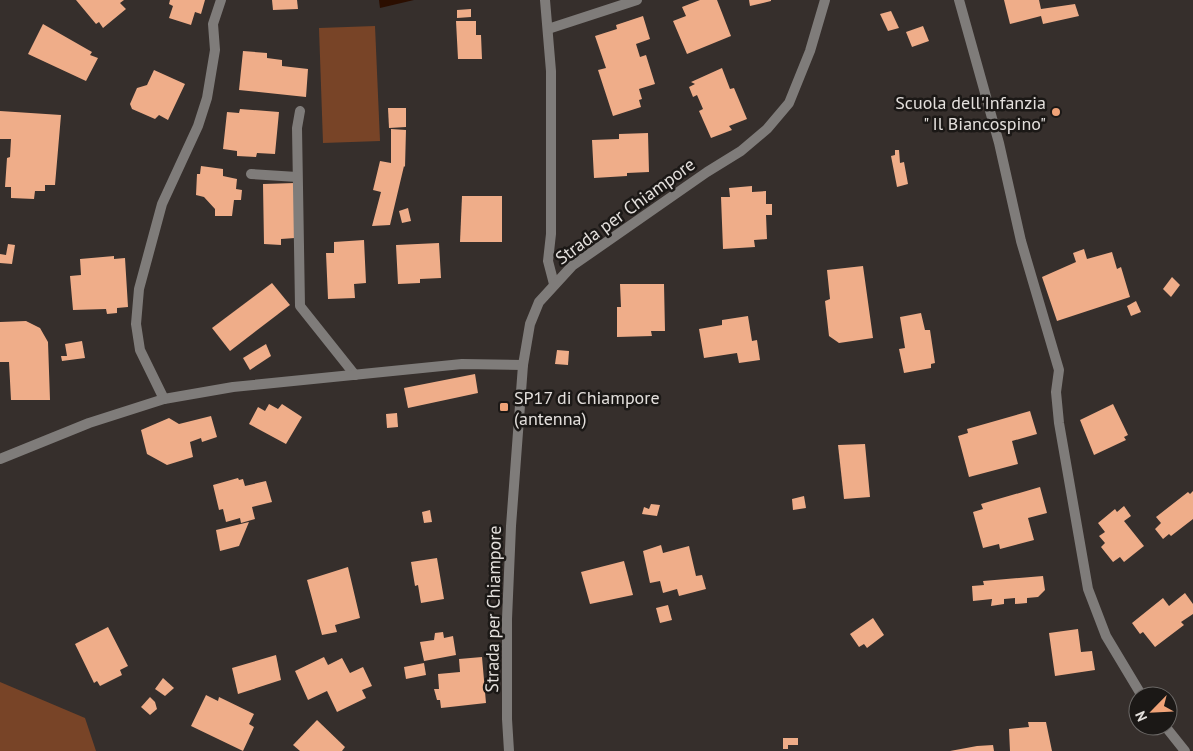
<svg xmlns="http://www.w3.org/2000/svg" width="1193" height="751" font-family="'PT Sans',sans-serif">
<style>
.green{fill:#784427}
.water{fill:#2b0e00}
.building{fill:#efad89}
.lines{fill:none;stroke-linecap:round;stroke-linejoin:round}
.minor{stroke:#7f7c7a;stroke-width:10}
.tertiary{stroke:#7f7c7a;stroke-width:10}
.poi-dot{fill:#f0a378;stroke:#1b1816;stroke-width:2}
.labels{text-anchor:middle;dominant-baseline:central;stroke-width:5;stroke-linejoin:round;paint-order:stroke}
.poi-label{font-size:18px;fill:#e4e0dd;stroke:#1b1816;text-anchor:end}
.street-label{font-size:18px;fill:#e4e0dd;stroke:#1b1816}
</style>
<rect width="100%" height="100%" fill="#362f2c"/>
<g class="green">
<path d="M375 26 380 141 323 143 319 28Z"/>
<path d="M0 682 85 718 96 751H0Z"/>
</g>
<path class="water" d="M379 0H414L380 8Z"/>
<g class="building">
<path d="M76 0H124L120 3 126 9 103 28 99 22 96 24Z"/>
<path d="M170 0H205L201 14 195 12 191 25 169 18 173 6 169 4Z"/>
<path d="M272 0H297L298 9 273 10Z"/>
<path d="M700 0H717L731 36 687 54 673 21 686 16 682 7Z"/>
<path d="M749 0H771V1L750 6Z"/>
<path d="M1004 0H1039L1041 9 1075 4 1079 16 1043 24 1041 16 1010 24Z"/>
<path d="M471 9V17L457 18V10Z"/>
<path d="M891 11 899 28 888 31 880 14Z"/>
<path d="M643 16 650 39 636 44 640 57 646 55 655 84 639 89 642 99 639 100 641 107 613 116 598 70 606 68 595 36 617 29 616 25Z"/>
<path d="M456 21H476V35H481L482 59H458Z"/>
<path d="M43 24 92 52 90 55 98 58 86 81 28 54Z"/>
<path d="M923 26 929 41 912 47 906 32Z"/>
<path d="M243 51 267 53V58L282 60V66L308 69 306 97 239 90Z"/>
<path d="M722 68 730 89 734 88 747 119 729 126 732 130 711 138 699 111 703 109 697 95 693 97 689 87 695 84 691 82Z"/>
<path d="M154 70 185 84 168 120 159 115 155 119 132 109 130 104 137 88 147 85Z"/>
<path d="M388 108H406V127L389 128Z"/>
<path d="M240 109 279 112 275 154 257 153 256 157 237 156V151L223 149 227 112 239 113Z"/>
<path d="M0 111 61 115 55 185H45V191H35L34 199 11 198V187H5L7 158 10 157 11 139H0Z"/>
<path d="M391 129 406 130 405 167 404 166 390 225 372 226 381 192 373 190 380 161 391 163Z"/>
<path d="M648 133 649 172 627 173V176L594 178 592 140 619 139V134Z"/>
<path d="M895 150H899L900 163 904 162 908 184 897 187 891 156 895 155Z"/>
<path d="M201 166 223 169V176L237 179 236 189 242 190 241 200H234L232 216H215V209L204 197 196 195 197 174H200Z"/>
<path d="M295 183V238L281 239V245L264 244 263 184Z"/>
<path d="M752 186V192L766 191V204H772V215H766L767 239 754 240 755 247 723 249 721 197H730L729 188Z"/>
<path d="M462 196H502V242H460Z"/>
<path d="M408 208 411 221 402 223 399 211Z"/>
<path d="M364 240 366 283 354 284 355 298 328 299 326 253H334V242Z"/>
<path d="M439 243 441 278 420 279V283L398 284 396 245Z"/>
<path d="M8 244 15 245 12 264 0 263V254L6 255Z"/>
<path d="M1084 249 1087 259 1112 252 1117 269 1121 267 1130 297 1057 321 1042 277 1076 262 1073 253Z"/>
<path d="M114 256V259L125 258 128 307 117 308V313L107 314 106 309 73 310 70 276 81 275 80 259Z"/>
<path d="M863 266 873 338 839 343 829 336 825 301 830 299 827 270Z"/>
<path d="M1172 277 1180 285 1171 297 1163 289Z"/>
<path d="M272 283 290 305 230 351 212 328Z"/>
<path d="M620 284H664L665 331H651L652 336 617 337V307H621Z"/>
<path d="M1136 301 1141 312 1131 316 1127 306Z"/>
<path d="M921 313 925 330H930L935 363 931 364V368L904 373 899 349 905 348 900 317Z"/>
<path d="M748 316 752 341 757 340 760 360 739 363 737 353 704 358 699 329 722 325V320Z"/>
<path d="M26 321 40 328 48 342 50 400H11L9 362H0V322Z"/>
<path d="M82 341 85 358 62 361 61 356H67L65 344Z"/>
<path d="M266 344 271 356 250 370 243 358Z"/>
<path d="M557 350 569 351 568 365 555 364Z"/>
<path d="M475 374 478 393 408 408 404 388Z"/>
<path d="M269 404 278 409 282 404 302 417 286 444 249 424 258 407 265 411Z"/>
<path d="M1113 404 1128 435 1124 437 1126 440 1094 455 1080 420Z"/>
<path d="M1030 411 1037 434 1012 441 1018 464 969 477 958 436 968 433 967 429Z"/>
<path d="M397 413 398 427 387 428 386 414Z"/>
<path d="M211 416 217 437 202 442 201 438 190 442 193 457 167 465 147 454 141 430 169 418 179 424Z"/>
<path d="M865 444 870 497 844 499 838 445Z"/>
<path d="M238 478 239 480 243 479 245 486 266 481 272 502 252 507 255 519 241 523 240 518 226 522 223 509 219 510 213 485Z"/>
<path d="M1040 487 1047 513 1028 518 1034 540 1000 549 999 544 983 548 973 512 983 509 981 504Z"/>
<path d="M1193 491V519L1171 536 1169 534 1163 539 1155 529 1161 523 1156 517 1188 492 1190 494Z"/>
<path d="M804 496 806 508 793 510 792 499Z"/>
<path d="M651 504 660 505 657 516 642 514 644 507 649 509Z"/>
<path d="M1124 506 1131 516 1124 521 1144 546 1124 562 1120 557 1113 562 1101 547 1105 543 1099 536 1105 532 1098 523 1115 509 1117 512Z"/>
<path d="M430 510 432 522 424 523 422 512Z"/>
<path d="M249 522 239 546 220 551 216 530Z"/>
<path d="M661 545 663 553 689 546 696 576 702 575 706 589 679 596 677 589 663 593 660 581 650 583 643 551Z"/>
<path d="M437 558 444 599 421 603 418 585 415 586 411 562Z"/>
<path d="M624 561 633 595 590 604 581 572Z"/>
<path d="M348 567 360 618 335 625 337 632 322 635 307 580Z"/>
<path d="M1043 576 1045 590 1038 597 1027 598V603L1015 604V598L1004 599V604L991 606 992 599 973 601 972 586 984 585 983 581Z"/>
<path d="M1185 593 1193 604V614L1181 622 1184 625 1155 647 1143 632 1140 634 1132 623 1163 598 1169 606Z"/>
<path d="M668 605 672 620 660 623 656 608Z"/>
<path d="M873 618 884 635 867 648 864 644 859 647 850 634Z"/>
<path d="M108 627 128 666 120 670 122 675 100 686 97 681 94 683 75 644Z"/>
<path d="M1078 629 1081 652 1092 651 1095 670 1055 676 1049 633Z"/>
<path d="M443 632 444 638 453 636 456 655 424 661 420 642 434 640 435 633Z"/>
<path d="M276 655 281 680 238 694 232 668Z"/>
<path d="M324 657 328 665 342 658 350 673 363 667 372 686 362 690 366 698 337 712 327 691 308 700 295 671Z"/>
<path d="M482 657 486 703 441 708 440 700H437L434 689H439L438 674 460 672 459 659Z"/>
<path d="M424 663 426 675 406 679 404 667Z"/>
<path d="M163 678 174 688 165 696 155 689Z"/>
<path d="M206 695 218 701 219 697 254 714 249 724 254 727 243 751 191 726Z"/>
<path d="M150 697 155 702 157 709 150 715 141 707Z"/>
<path d="M317 720 345 747 342 751H300L293 745Z"/>
<path d="M1028 722H1046L1052 751H1010L1009 729 1029 727Z"/>
<path d="M783 738H798V745H788V749H783Z"/>
<path d="M993 745 994 751H950L977 746Z"/>
</g>
<g class="lines">
<g class="minor">
<path d="M545 0 551 71V234L548 261 554 284"/>
<path d="M959 0 999 143 1021 241 1059 370 1056 392 1059 423 1088 589 1106 636 1142 696"/>
<path d="M548 29 637 0"/>
<path d="M300 111 297 128 300 306 355 375"/>
<path d="M251 174 297 177"/>
<path d="M164 399 140 350 136 324 139 289 162 204 198 126 207 98 215 50 213 24 221 0"/>
<path d="M0 459 89 423 164 399 233 387 462 364 523 365"/>
<path d="M1165 726 1185 751"/>
</g>
<path class="tertiary" d="M509 751 507 719V619L511 526 523 365 530 324 539 302 572 266 707 172 741 151 767 129 789 103 810 51 825 0"/>
</g>
<g class="poi-dot">
<circle cx="1056" cy="112" r="5"/>
<rect x="499" y="402" width="10" height="10" rx="2.5"/>
</g>
<g class="labels">
<g class="poi-label">
<text x="1046" y="102">Scuola dell'Infanzia<tspan x="1046" dy="21">" Il Biancospino"</tspan></text>
<text x="514" y="397" text-anchor="start">SP17 di Chiampore<tspan x="514" dy="21">(antenna)</tspan></text>
</g>
<g class="street-label">
<text transform="translate(625 211) rotate(-36)">Strada per Chiampore</text>
<text transform="translate(493 609) rotate(-89)">Strada per Chiampore</text>
</g>
</g>
<g transform="translate(1153 711) rotate(246)"><circle r="24" fill="#1b1816" stroke="#6b6866"/>
<path d="M0-4L9 19L0 12L-9 19Z" fill="#f0a378"/>
<text y="-8" font-size="14" font-weight="bold" text-anchor="middle" fill="#e4e0dd">N</text>
</g>
</svg>
